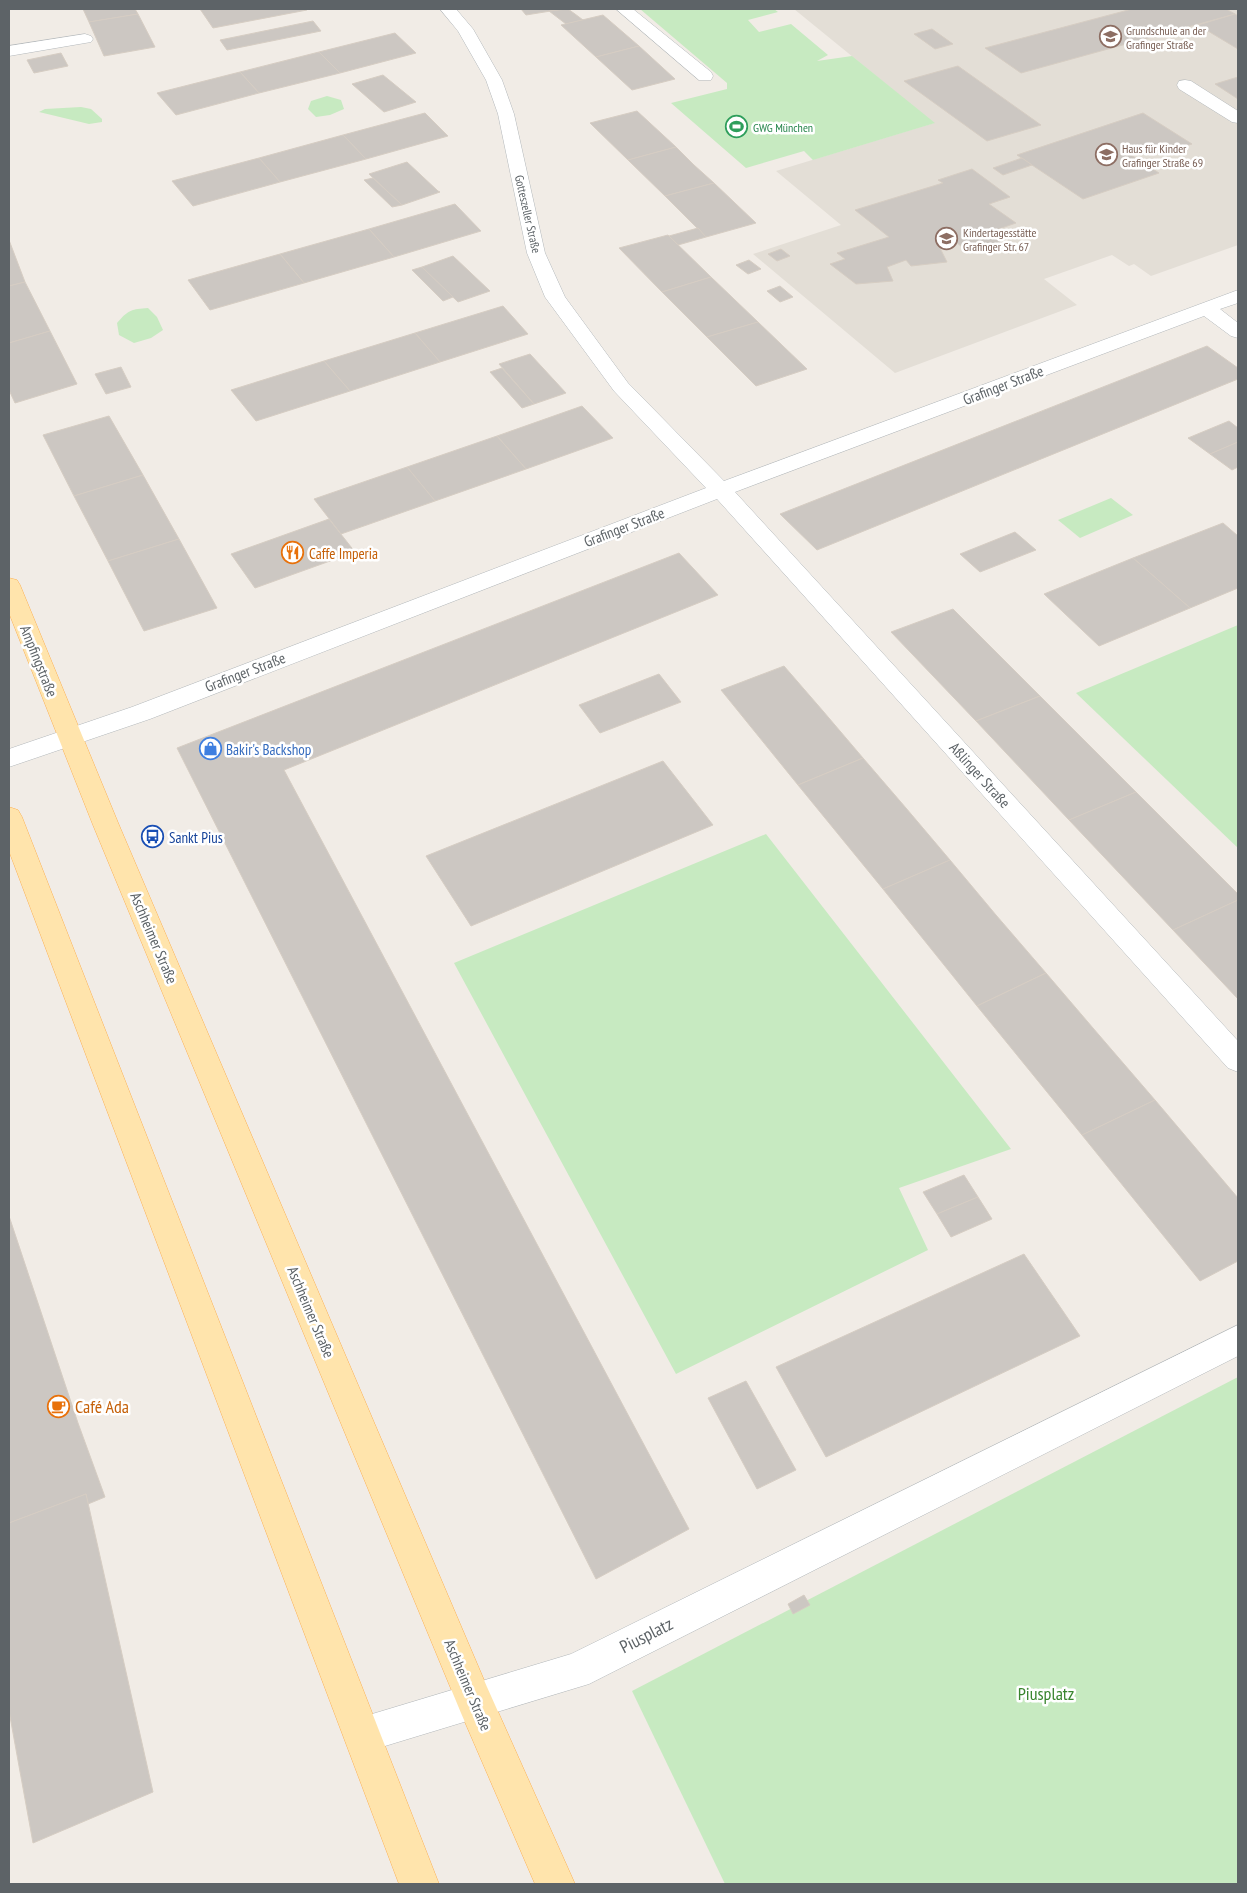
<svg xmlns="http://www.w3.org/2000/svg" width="1247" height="1893" font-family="'PT Sans Narrow',sans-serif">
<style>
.education{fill:#e3ded6}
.green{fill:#c7eac1}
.building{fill:#ccc7c2;stroke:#d6cdc3}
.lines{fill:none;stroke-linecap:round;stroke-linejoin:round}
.minor-casing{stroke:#b3b8bb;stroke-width:1}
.major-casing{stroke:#fcb053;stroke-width:1}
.minor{fill:#fff;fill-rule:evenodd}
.major{fill:#ffe4ac;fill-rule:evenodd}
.labels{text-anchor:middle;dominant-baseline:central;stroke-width:5;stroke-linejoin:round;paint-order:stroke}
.far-education-label{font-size:12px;fill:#785e54;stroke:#fff;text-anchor:start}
.far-leisure-label{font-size:12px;fill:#27864d;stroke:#fff;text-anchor:start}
.far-street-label{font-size:12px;fill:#5d6367;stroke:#fff}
.street-label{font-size:15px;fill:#5d6367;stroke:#fff}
.food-label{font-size:15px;fill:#c56008;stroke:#fff;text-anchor:start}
.shop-label{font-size:15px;fill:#366cbe;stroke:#fff;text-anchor:start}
.transit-label{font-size:15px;fill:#164399;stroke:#fff;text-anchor:start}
.near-food-label{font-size:18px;fill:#c56008;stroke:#fff;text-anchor:start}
.near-street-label{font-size:18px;fill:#5d6367;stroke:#fff}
.near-park-label{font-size:18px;fill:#39852e;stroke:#fff}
</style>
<rect width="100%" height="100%" fill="#f1ece6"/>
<path class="education" d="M794 9H1238V245L1151 276 1134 264 1129 266 1112 255 1044 279 1077 305 895 373 753 254 841 225 776 171 934 123Z"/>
<g class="green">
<path d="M640 9H774L778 12 748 20 759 32 791 24 828 55 817 61 852 56 935 123 813 160 804 151 746 168 671 103 727 89V83Z"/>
<path d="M327 96 341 100 344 109 330 115 316 117 308 109 311 101Z"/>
<path d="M81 107 91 109 102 119V122L89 124 39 112 45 109Z"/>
<path d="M148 308 157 317 163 330 151 338 134 343 119 335 117 323C128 310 132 309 148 308Z"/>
<path d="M1111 498 1133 515 1080 538 1058 520Z"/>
<path d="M1238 625V848L1076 693Z"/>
<path d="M766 834 1011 1149 899 1188 928 1250 676 1374 454 963Z"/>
<path d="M1238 1377V1884H725L632 1691Z"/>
</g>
<g class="building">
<path d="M83 9H135L138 14 89 22Z"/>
<path d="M200 9H307V10L213 28Z"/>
<path d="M521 9H563L526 15Z"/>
<path d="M568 9 575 14 583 20 566 24 549 11Z"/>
<path d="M1132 9H1226L1235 14 1021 73 985 48Z"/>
<path d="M138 14 155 47 104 56 89 22Z"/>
<path d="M1235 14 1238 16V49L1198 25Z"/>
<path d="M603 15 639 46 596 57 561 25Z"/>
<path d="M313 21 321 31 227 50 220 40Z"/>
<path d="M932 29 953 44 935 49 914 34Z"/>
<path d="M395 33 416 53 340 73 319 52Z"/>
<path d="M639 46 675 79 632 90 596 57Z"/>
<path d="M319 52 340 73 259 93 240 72Z"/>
<path d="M61 53 68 66 34 73 27 60Z"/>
<path d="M958 66 1041 125 987 141 904 81Z"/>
<path d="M240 72 259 93 176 115 157 93Z"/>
<path d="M383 75 416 102 384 112 352 84Z"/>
<path d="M1238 77V99L1215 84Z"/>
<path d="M637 111 676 147 628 160 590 123Z"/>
<path d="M425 113 448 136 366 159 343 135Z"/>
<path d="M1143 113 1192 144 1164 153 1155 147 1131 155 1159 173 1083 199 1017 155Z"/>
<path d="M343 135 366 159 280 182 259 158Z"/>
<path d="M676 147 694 165 714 183 665 196 628 160Z"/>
<path d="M259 158 280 182 193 206 172 181Z"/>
<path d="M1022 158 1032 165 1003 175 993 168Z"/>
<path d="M407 162 438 191 440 192 402 205 369 174Z"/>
<path d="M972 169 1010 197 989 204 1016 223 993 231 1002 244 962 247 956 242 940 248 947 262 911 266 906 260 887 267 893 281 856 284 830 264 845 259 837 253 889 237 855 210 943 183 938 180Z"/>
<path d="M373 178 402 205 392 207 364 180Z"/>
<path d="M714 183 756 223 706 237 665 196Z"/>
<path d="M455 204 481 231 394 257 369 229Z"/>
<path d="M698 228 706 237 678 245 669 236Z"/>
<path d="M369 229 394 257 304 283 280 254Z"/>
<path d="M668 235 669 236 711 277 662 292 619 248Z"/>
<path d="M9 240 25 282 9 286Z"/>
<path d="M781 249 790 256 777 261 768 254Z"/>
<path d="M280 254 304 283 210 310 188 280Z"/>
<path d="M453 256 490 291 458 302 422 267Z"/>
<path d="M749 260 761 269 748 274 736 265Z"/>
<path d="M422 267 453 297 443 301 412 270Z"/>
<path d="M711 277 734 299 758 322 707 337 662 292Z"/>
<path d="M25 282 50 331 9 343V286Z"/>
<path d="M780 286 793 297 780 302 767 291Z"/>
<path d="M503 306 528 334 440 362 415 333Z"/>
<path d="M758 322 807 369 756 386 707 337Z"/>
<path d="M50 331 77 384 15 403 9 390V343Z"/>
<path d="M415 333 440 362 350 391 324 361Z"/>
<path d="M1207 346 1238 368V379L817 550 780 514Z"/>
<path d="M530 354 566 393 534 404 499 364Z"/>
<path d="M324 361 350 391 256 421 231 390Z"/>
<path d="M121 367 131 387 106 394 95 374Z"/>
<path d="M502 368 534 404 522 408 490 372Z"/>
<path d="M582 406 613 438 526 469 497 436Z"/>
<path d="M109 416 143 475 74 496 43 435Z"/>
<path d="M1229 421 1238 428V442L1210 454 1188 438Z"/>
<path d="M497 436 526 469 435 501 407 467Z"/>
<path d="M1238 442V467L1232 470 1210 454Z"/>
<path d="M407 467 435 501 341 534 314 499Z"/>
<path d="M143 475 179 539 108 561 74 496Z"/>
<path d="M329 519 355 552 255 588 231 554Z"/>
<path d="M1223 523 1238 536V588L1190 608 1133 558Z"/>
<path d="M1015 532 1036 550 980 572 960 554Z"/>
<path d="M179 539 217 608 144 631 108 561Z"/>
<path d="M679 553 718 595 284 770 689 1529 596 1579 177 748Z"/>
<path d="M1133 558 1190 608 1099 646 1044 594Z"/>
<path d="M953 609 1040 696 976 721 891 632Z"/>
<path d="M784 666 823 711 863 758 798 785 721 690Z"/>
<path d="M659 674 681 702 600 733 579 705Z"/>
<path d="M1040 696 1136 792 1069 820 976 721Z"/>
<path d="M863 758 906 808 950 860 883 889 798 785Z"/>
<path d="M663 761 713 825 471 926 426 856Z"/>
<path d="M1136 792 1238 894V900L1173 930 1069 820Z"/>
<path d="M950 860 996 915 1046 973 977 1006 883 889Z"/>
<path d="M1238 900V999L1173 930Z"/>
<path d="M1046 973 1099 1035 1155 1100 1082 1135 977 1006Z"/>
<path d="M1155 1100 1238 1198V1261L1200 1281 1082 1135Z"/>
<path d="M964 1175 978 1197 937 1214 923 1192Z"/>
<path d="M978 1197 992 1219 951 1237 937 1214Z"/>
<path d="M9 1216 78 1423 105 1497 88 1504 86 1494 9 1523Z"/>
<path d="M1024 1254 1080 1336 826 1457 776 1367Z"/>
<path d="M746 1381 796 1470 757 1489 708 1398Z"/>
<path d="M86 1494 153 1792 33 1843 9 1711V1523Z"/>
<path d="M804 1595 810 1605 793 1614 788 1604Z"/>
</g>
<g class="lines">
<defs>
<g id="minor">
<path d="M440 9H456L473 29 502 80 514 114 545 253 565 297 628 383 724 481 1238 290V303L1220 309 1238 323V338L1231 336 1204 316 735 492 1238 1041V1072L1228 1068 717 499 150 719 9 767V749L132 707 706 488 614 391 545 297 527 253 498 114 486 80 458 31Z"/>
<path d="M616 9H633L711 72 713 76 711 80H699Z"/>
<path d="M85 34 91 36 93 39 91 42 9 56V46Z"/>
<path d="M1185 80 1191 81 1238 111V123L1232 122 1179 89 1177 85 1179 81Z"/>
<path d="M1238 1325V1356L589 1684 362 1753 349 1747 343 1734 349 1721 571 1654Z"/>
</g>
<g id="major">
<path d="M9 578 17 580 20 585 119 825 487 1687 575 1884H535L461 1713 93 825 9 613Z"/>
<path d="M9 807 18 810 22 817 439 1884H399L9 851Z"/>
</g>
</defs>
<use href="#minor" class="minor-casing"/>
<use href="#major" class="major-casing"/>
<use href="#minor" class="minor"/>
<use href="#major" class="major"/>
</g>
<defs>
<symbol id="school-ring" viewBox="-11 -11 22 22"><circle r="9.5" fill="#fff" stroke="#8d6e63" stroke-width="1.5"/><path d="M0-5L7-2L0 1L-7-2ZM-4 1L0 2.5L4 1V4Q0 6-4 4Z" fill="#8d6e63"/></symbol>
<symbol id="stadium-ring" viewBox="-11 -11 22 22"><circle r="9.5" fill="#fff" stroke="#2e9e5b" stroke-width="1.5"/><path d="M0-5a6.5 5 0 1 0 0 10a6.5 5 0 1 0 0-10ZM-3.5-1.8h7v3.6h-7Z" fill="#2e9e5b"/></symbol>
<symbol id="restaurant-ring" viewBox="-11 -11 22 22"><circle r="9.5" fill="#fff" stroke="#e8710a" stroke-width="1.5"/><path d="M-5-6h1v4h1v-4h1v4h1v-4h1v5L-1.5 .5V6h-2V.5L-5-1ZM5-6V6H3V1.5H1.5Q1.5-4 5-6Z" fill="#e8710a"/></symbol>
<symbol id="shop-ring" viewBox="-11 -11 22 22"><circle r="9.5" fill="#fff" stroke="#3f7fe0" stroke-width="1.5"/><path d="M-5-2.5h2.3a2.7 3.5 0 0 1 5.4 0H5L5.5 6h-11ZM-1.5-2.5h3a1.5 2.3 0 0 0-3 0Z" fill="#3f7fe0"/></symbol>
<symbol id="bus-ring" viewBox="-11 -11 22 22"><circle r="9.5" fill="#fff" stroke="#1a4fb4" stroke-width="1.5"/><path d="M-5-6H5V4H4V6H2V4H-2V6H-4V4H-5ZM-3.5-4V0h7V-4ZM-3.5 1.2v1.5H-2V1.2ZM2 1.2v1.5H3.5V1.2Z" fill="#1a4fb4"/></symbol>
<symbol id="cafe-ring" viewBox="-11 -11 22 22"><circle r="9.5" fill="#fff" stroke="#e8710a" stroke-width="1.5"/><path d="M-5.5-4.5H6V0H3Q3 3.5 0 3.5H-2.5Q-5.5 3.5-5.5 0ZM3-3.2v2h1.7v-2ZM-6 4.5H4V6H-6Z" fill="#e8710a"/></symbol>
</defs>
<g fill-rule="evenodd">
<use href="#school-ring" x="1098" y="24" width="25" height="25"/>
<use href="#stadium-ring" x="724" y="114" width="25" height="25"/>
<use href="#school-ring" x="1094" y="142" width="25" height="25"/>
<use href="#school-ring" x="934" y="226" width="25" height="25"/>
<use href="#restaurant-ring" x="280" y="540" width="25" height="25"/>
<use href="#shop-ring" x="198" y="736" width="25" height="25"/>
<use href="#bus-ring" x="140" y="824" width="25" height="25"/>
<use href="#cafe-ring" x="46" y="1394" width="25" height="25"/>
</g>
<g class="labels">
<g class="far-education-label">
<text x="1126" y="30">Grundschule an der<tspan x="1126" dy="14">Grafinger Straße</tspan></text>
<text x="1122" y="148">Haus für Kinder<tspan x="1122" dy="14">Grafinger Straße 69</tspan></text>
<text x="963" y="232">Kindertagesstätte<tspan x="963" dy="14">Grafinger Str. 67</tspan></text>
</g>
<g class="far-leisure-label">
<text x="753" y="127">GWG München</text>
</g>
<g class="far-street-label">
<text transform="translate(528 214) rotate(77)">Gotteszeller Straße</text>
</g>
<g class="street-label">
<text transform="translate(1003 385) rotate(-21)">Grafinger Straße</text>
<text transform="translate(624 527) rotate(-21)">Grafinger Straße</text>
<text transform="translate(39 661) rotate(68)">Ampfingstraße</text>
<text transform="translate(245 672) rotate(-21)">Grafinger Straße</text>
<text transform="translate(980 775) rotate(48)">Aßlinger Straße</text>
<text transform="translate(154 938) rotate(67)">Aschheimer Straße</text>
<text transform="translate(311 1312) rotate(67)">Aschheimer Straße</text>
<text transform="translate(468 1685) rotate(67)">Aschheimer Straße</text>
</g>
<g class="food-label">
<text x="309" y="553">Caffe Imperia</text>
</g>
<g class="shop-label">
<text x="226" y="749">Bakir's Backshop</text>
</g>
<g class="transit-label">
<text x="169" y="837">Sankt Pius</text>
</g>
<g class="near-food-label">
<text x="75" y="1406">Café Ada</text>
</g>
<g class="near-street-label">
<text transform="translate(646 1635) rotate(-27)">Piusplatz</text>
</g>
<g class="near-park-label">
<text x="1046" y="1693">Piusplatz</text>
</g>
</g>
<rect width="1247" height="1893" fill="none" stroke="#5d6367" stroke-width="20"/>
</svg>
